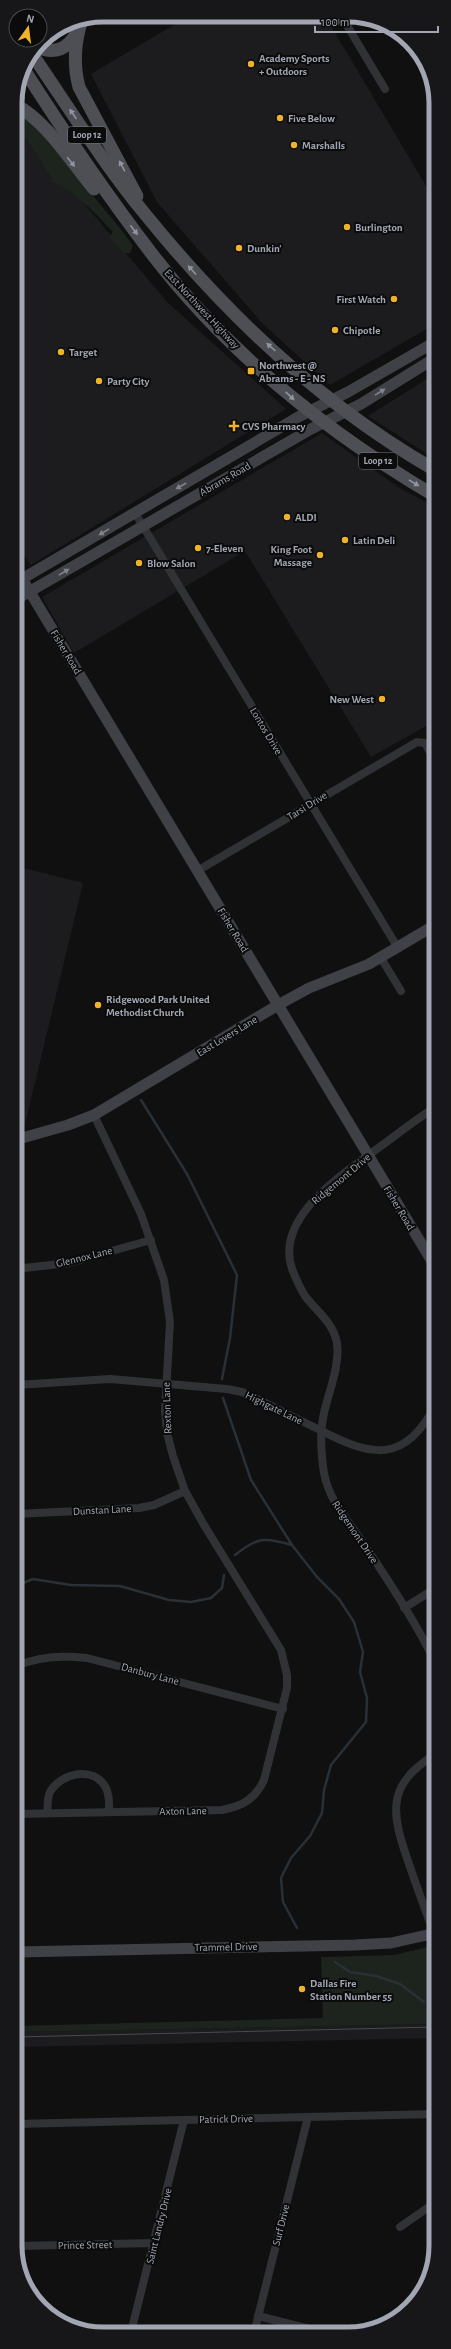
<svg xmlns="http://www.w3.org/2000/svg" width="451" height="2349" font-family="'Alegreya Sans',sans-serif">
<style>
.built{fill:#1c1c1e}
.green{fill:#1c241d}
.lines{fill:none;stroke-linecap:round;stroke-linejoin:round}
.stream{stroke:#293036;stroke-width:2.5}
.street{stroke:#313236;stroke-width:8}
.secondary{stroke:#3f4146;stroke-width:11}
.primary{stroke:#4d4f55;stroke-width:13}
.tram{stroke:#484a4f;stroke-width:1}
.oneway{fill:#90959f}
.oneway2{fill:#7f838c}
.poi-dot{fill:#eeb22b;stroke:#0b0b0c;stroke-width:1.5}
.labels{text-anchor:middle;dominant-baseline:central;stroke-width:4;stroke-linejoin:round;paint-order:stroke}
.shield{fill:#0b0b0c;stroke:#747880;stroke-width:1}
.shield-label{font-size:10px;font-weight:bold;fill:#a1a6b2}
.poi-label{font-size:11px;font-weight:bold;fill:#a1a6b2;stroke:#0b0b0c;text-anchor:start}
.street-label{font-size:11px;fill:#a1a6b2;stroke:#0b0b0c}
.rim{fill:none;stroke:#a1a6b2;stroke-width:5}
</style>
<rect width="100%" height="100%" fill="#101011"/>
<g class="built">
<path d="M189 16H325L435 201V324L330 385 263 324 157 202 91 74Z"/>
<path d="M15 131 30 139 167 302 286 409 31 565 15 544Z"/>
<path d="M435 374V459L368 416Z"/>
<path d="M322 433 398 487 435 507V721L371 757 245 551 74 653 42 597Z"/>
<path d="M15 866 83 883 25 1124 15 1126Z"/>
<path d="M436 2024V2038L16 2047V2032Z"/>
</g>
<g class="green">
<path d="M15 109C41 124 75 174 95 198 107 213 122 229 133 246L130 253H124L109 237 113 232C94 212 74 190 50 181L52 178 26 138 15 132Z"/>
<path d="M436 1945V2024L16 2032V2026L323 2018 321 1957 394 1955Z"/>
</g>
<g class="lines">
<g class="stream">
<path d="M141 1100 187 1174 237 1275 230 1338 222 1379"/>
<path d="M223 1398 251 1480 292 1545 317 1577 339 1599 354 1622 363 1652 360 1672 367 1698 366 1722 331 1765 324 1790 322 1813 310 1836 291 1858 281 1878 283 1902 297 1928"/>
<path d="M235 1555C258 1537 263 1537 292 1545"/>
<path d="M16 1586 33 1579 71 1585 120 1586 169 1600 191 1602 211 1598 222 1588 224 1575"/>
<path d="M335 1962 350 1972 376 1976 400 1984 424 2002"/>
</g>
<g class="street">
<path d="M342 17 385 89"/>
<path d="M135 513 398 948"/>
<path d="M197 871 417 742 425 743 435 761"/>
<path d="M381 958 401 991"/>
<path d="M436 1107C416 1119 399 1133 381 1146 346 1172 274 1216 292 1269 296 1279 300 1288 305 1296 317 1312 333 1322 337 1343 340 1366 329 1391 324 1413 320 1431 321 1454 324 1473 329 1501 348 1520 363 1543 389 1581 416 1622 436 1664"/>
<path d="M15 1269 69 1263 151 1240"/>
<path d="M16 1385 110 1379 227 1389 242 1392 255 1398C276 1408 297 1419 318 1429 371 1457 405 1465 436 1404"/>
<path d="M16 1514 139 1508 154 1505 185 1491"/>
<path d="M404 1608 436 1588"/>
<path d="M16 1666C39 1656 62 1655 87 1658L283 1709"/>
<path d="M47 1813C48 1807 47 1798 50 1792 61 1773 94 1765 106 1788 110 1796 109 1804 109 1812"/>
<path d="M16 1814 222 1810C243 1806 255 1799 264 1780L287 1688V1675L281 1650 204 1525 185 1491 173 1456 167 1433 165 1411 170 1322 164 1280 141 1214 94 1115"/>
<path d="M434 1934C426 1911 417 1888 409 1864 392 1815 384 1785 436 1754"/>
<path d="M434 2114 436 2145"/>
<path d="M16 2124 436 2114"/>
<path d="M400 2227 436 2202"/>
<path d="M16 2246 155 2243"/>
<path d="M258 2316 326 2333"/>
<path d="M131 2332 184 2120"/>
<path d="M254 2333 308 2117"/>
</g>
<g class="secondary">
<path d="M15 567 436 1268"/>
<path d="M15 583 300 416 348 392 435 342"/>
<path d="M15 600 311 429 361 404 435 358"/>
<path d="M15 1140 68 1125 94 1115 278 1005 309 988 369 964 435 925"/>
<path d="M16 1952 355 1945 391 1943 436 1933"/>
</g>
<g class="primary">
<path d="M82 19C75 41 73 65 79 87L137 196"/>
<path d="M37 47C55 55 68 49 77 32"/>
<path d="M32 54C69 108 104 164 145 214 226 314 323 406 435 470"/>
<path d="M23 68C64 132 106 194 152 254 228 353 328 433 435 496"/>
<path d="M15 105C45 119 72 163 94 189"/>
</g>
<path class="tram" d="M16 2037 436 2027"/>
</g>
<defs><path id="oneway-solid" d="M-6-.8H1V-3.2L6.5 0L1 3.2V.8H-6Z"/></defs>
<g class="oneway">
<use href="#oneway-solid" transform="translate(73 114) rotate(-124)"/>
<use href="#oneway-solid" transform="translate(71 162) rotate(51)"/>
<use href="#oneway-solid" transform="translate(122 166) rotate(-118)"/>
<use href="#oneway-solid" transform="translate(134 230) rotate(53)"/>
<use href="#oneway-solid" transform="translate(192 270) rotate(-132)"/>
<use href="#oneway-solid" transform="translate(271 347) rotate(-138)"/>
<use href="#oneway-solid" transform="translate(290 396) rotate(43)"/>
<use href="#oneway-solid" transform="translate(414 483) rotate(31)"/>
</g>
<g class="oneway2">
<use href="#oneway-solid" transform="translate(380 392) rotate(-32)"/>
<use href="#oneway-solid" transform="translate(181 486) rotate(150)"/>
<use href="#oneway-solid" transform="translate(104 532) rotate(149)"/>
<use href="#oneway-solid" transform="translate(64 572) rotate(-31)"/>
</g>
<g class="poi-dot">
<circle cx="251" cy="64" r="4"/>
<circle cx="280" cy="118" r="4"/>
<circle cx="294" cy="145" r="4"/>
<circle cx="347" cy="227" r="4"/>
<circle cx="239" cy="248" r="4"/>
<circle cx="394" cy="299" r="4"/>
<circle cx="335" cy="330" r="4"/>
<circle cx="61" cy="352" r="4"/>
<rect x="247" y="367" width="8" height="8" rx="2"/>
<circle cx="99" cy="381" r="4"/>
<path d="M232 420h4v4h4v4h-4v4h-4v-4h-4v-4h4z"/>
<circle cx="287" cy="517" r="4"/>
<circle cx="345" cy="540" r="4"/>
<circle cx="198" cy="548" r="4"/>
<circle cx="320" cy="555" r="4"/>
<circle cx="139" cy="563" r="4"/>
<circle cx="382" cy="699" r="4"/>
<circle cx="98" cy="1005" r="4"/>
<circle cx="302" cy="1989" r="4"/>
</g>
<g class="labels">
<g class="shield">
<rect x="68" y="127" width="38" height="16" rx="3"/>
<rect x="359" y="453" width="38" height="16" rx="3"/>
</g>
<g class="shield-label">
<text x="87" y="135">Loop 12</text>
<text x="378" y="461">Loop 12</text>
</g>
<g class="poi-label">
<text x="259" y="58">Academy Sports<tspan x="259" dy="13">+ Outdoors</tspan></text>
<text x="288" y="118">Five Below</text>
<text x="302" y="145">Marshalls</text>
<text x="355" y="227">Burlington</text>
<text x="247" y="248">Dunkin'</text>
<text x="386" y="299" text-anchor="end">First Watch</text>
<text x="343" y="330">Chipotle</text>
<text x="69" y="352">Target</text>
<text x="259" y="365">Northwest @<tspan x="259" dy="13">Abrams - E - NS</tspan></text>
<text x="107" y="381">Party City</text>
<text x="242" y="426">CVS Pharmacy</text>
<text x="295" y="517">ALDI</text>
<text x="353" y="540">Latin Deli</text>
<text x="206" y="548">7-Eleven</text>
<text x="312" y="549" text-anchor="end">King Foot<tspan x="312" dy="13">Massage</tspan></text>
<text x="147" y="563">Blow Salon</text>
<text x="374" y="699" text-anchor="end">New West</text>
<text x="106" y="999">Ridgewood Park United<tspan x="106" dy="13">Methodist Church</tspan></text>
<text x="310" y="1983">Dallas Fire<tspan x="310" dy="13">Station Number 55</tspan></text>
</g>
<g class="street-label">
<text transform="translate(202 309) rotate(47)">East Northwest Highway</text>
<text transform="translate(225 479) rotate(-30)">Abrams Road</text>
<text transform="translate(66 652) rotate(59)">Fisher Road</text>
<text transform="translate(266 731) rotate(59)">Lontos Drive</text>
<text transform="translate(307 806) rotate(-32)">Tarsi Drive</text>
<text transform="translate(233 930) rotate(59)">Fisher Road</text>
<text transform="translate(227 1036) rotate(-31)">East Lovers Lane</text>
<text transform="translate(341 1179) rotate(-40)">Ridgemont Drive</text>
<text transform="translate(399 1208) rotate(59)">Fisher Road</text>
<text transform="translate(84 1257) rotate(-14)">Glennox Lane</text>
<text transform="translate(167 1408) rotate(-92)">Rexton Lane</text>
<text transform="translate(274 1408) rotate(26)">Highgate Lane</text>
<text transform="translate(102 1510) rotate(-3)">Dunstan Lane</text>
<text transform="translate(355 1532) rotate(56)">Ridgemont Drive</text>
<text transform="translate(150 1674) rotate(15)">Danbury Lane</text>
<text transform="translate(183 1811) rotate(-1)">Axton Lane</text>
<text transform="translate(226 1947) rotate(-1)">Trammel Drive</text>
<text transform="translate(226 2119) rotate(-1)">Patrick Drive</text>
<text transform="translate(281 2225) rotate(-76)">Surf Drive</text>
<text transform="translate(159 2226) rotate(-76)">Saint Landry Drive</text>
<text transform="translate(85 2245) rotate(-1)">Prince Street</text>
</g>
</g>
<path d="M0 0H451V2349H0ZM103 22H348A81 81 0 0 1 429 103V2246A81 81 0 0 1 348 2327H103A81 81 0 0 1 22 2246V103A81 81 0 0 1 103 22Z" fill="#171719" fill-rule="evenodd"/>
<path class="rim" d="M103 22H348A81 81 0 0 1 429 103V2246A81 81 0 0 1 348 2327H103A81 81 0 0 1 22 2246V103A81 81 0 0 1 103 22Z"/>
<g transform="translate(28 28) rotate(14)"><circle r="19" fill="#0b0b0c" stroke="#47494e"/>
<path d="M0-3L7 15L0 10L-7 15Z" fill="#eeb22b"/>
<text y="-6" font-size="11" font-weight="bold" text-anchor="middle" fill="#a1a6b2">N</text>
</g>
<path d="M315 26v6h123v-6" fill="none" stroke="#a1a6b2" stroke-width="2"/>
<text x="321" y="26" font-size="12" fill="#a1a6b2" stroke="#0b0b0c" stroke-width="3" paint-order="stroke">100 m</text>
</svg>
